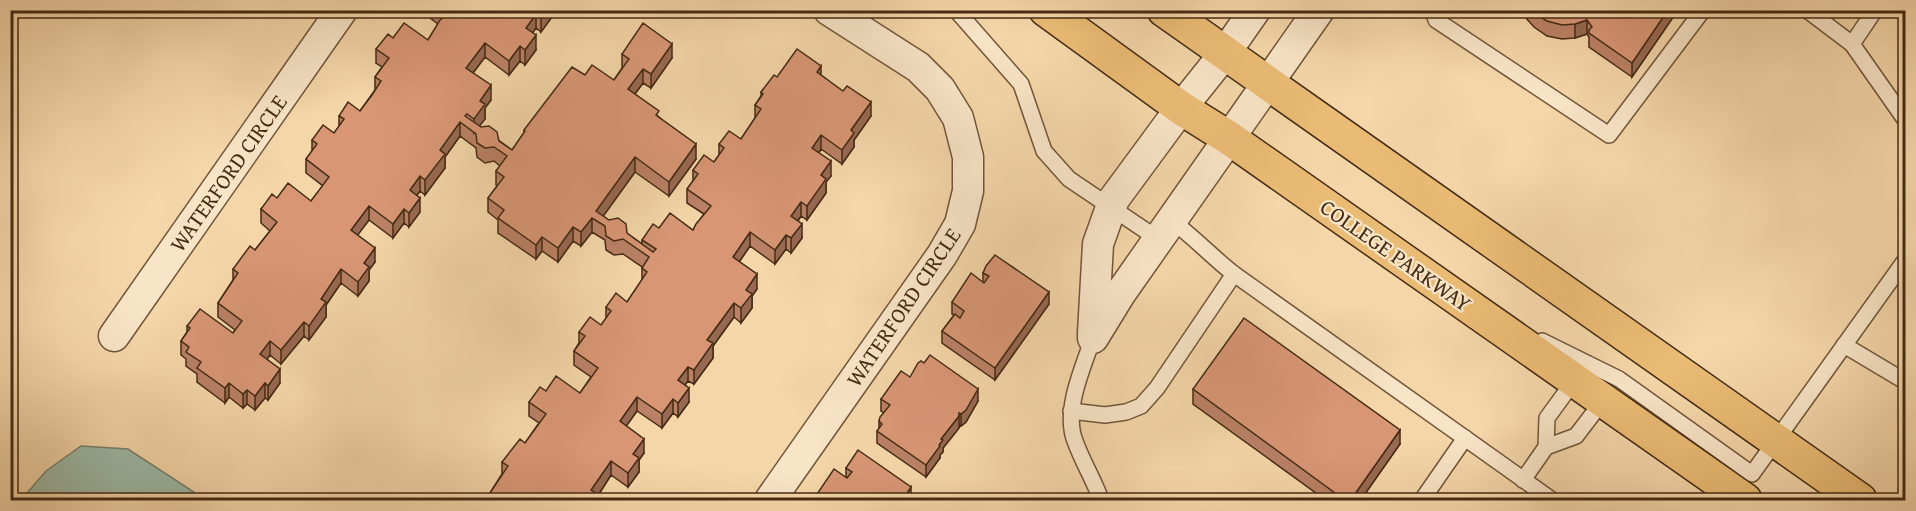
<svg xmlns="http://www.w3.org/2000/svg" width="1916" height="511" font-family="'Gentium Book Plus',serif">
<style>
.water{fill:#9cb9a6;stroke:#79806c;stroke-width:1.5}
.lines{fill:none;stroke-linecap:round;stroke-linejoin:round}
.lane-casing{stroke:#715639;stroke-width:18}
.street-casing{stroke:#715639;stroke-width:33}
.primary-casing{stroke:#452b14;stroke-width:36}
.lane{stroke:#f8e4c7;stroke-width:15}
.street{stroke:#f8e4c7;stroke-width:30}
.primary{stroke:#eabb74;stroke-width:33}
.wall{fill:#ba8165;stroke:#452b14;stroke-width:1.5}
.shaded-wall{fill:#976952;stroke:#452b14;stroke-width:1.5}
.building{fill:#d89675;stroke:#452b14;stroke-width:1.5}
.labels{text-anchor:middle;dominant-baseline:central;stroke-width:4.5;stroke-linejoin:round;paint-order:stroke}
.street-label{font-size:22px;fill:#452b14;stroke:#f8e4c7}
</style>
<rect width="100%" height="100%" fill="#f4d6a9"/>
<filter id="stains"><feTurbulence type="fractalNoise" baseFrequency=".00333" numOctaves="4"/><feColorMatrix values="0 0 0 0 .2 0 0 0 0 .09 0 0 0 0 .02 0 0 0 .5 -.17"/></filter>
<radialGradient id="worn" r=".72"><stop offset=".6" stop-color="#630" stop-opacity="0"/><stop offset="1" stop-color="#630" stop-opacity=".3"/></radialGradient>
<path class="water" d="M81 446 128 449 206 500H21L46 471Z"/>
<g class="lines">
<defs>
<g id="lane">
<path d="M956 10 1021 84 1044 151 1069 179 1158 239"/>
<path d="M1433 10 1436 20 1609 135 1703 10"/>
<path d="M1807 10 1852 44"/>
<path d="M1875 10 1852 44 1906 121"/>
<path d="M1172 221C1195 238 1212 257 1234 274"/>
<path d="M1093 338C1083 367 1063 411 1075 441 1082 461 1094 480 1101 500"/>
<path d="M1542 341 1619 379 1752 474 1906 259"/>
<path d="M1844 345 1906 382"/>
<path d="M1071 411 1105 415 1126 412 1141 406 1157 388 1234 274 1552 500"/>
<path d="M1546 447 1576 436 1602 402"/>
<path d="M1523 480 1546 447 1547 418 1574 381"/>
<path d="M1422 500 1465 438"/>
</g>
<g id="street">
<path d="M1093 333 1098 244 1114 199 1181 108 1225 53 1255 10"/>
<path d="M114 336 342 10"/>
<path d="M1093 338 1120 294 1319 10"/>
<path d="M770 500 942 255 960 224 968 191V157L958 118 940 89 918 67 829 10"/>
</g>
<g id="primary">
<path d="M1046 10 1181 108 1229 138 1745 500"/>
<path d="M1164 10 1860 500"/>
</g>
</defs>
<use href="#lane" class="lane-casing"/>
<use href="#street" class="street-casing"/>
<use href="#primary" class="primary-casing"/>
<use href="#lane" class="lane"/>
<use href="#street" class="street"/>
<use href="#primary" class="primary"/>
</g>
<g class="wall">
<path d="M422 10H557L541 32 536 28 532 33 536 50 525 65 520 61 509 75 485 57 473 73 491 100 485 108V119L479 126 512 150 524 133V130L585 75 614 80 622 68V54L672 58 651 88 643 83 635 94 659 117 696 159 669 196 635 172 603 216 642 244V240L659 228 693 230 704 214 687 203V189L693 181V170L714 162 719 155V144L741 139 755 118V105L761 96V92L777 77 821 75 871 116 854 140V147L842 164 821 149 819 153 831 176 826 182V193L807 220 801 216 798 221 802 238 791 253 786 249 775 264 750 246 739 262 757 289 752 296V308L741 323 734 317 713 346V358L694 384 688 381 685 385 689 402 678 417 673 413 662 428 637 411 626 426 644 453 639 460V472L628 487 611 475 597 497V501H488V496L502 474V462L525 443 539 423 529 416V402L546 391 580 393 591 377 574 365V351L579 343V332L601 325 606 319V307L627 302 642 280V267L623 254 614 255 606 250 605 240 592 232 581 246 573 241 558 262 542 251 536 259 498 233V220L488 212V198L497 186 496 185V171L500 166 494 161 485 163 477 157 476 148 460 136 445 157V168L425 195 420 191 417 195 420 212 409 227 404 223 393 238 369 220 357 235 375 262 369 270V281L358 296 341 283 326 305V317L309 340 304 336 281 364 270 355 267 359 280 383 268 400 265 398 255 410 247 404 243 408 229 397 225 403 197 382V374L186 366V359L181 355V341L187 332V326L233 333 235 330 218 317V303L233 280V269L255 250 270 231 261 223V209L277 198 311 201 323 186 306 173V159L312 151V140L334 133 339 127V116L360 111 375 90V77L382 67 376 63V49L393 38 428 40 438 24 422 12Z"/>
<path d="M1523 10H1678L1632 77 1589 47V37L1587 34 1575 38 1562 39 1547 36 1534 27 1526 18Z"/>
<path d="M1905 42V68L1900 64V50Z"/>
<path d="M983 273 1049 304 995 380 942 343V331L954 315 952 314V302L983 282Z"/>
<path d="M1193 389 1400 444 1360 501H1327L1193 404Z"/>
<path d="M881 399 978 401 966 422 961 426 959 425V428L943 448V452L940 455V458L926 477 877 443V431L879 429V421L884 413 881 411Z"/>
<path d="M846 468 911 499 910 501H815V497L846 477Z"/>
</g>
<g class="shaded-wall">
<path d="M546 10H557L541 32V18Z"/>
<path d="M1668 10H1678L1632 77V63Z"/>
<path d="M536 14V28L526 42V28Z"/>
<path d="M1587 20V34L1575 38V24Z"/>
<path d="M536 35V50L525 65V50Z"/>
<path d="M485 43V57L466 82V68Z"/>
<path d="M672 44V58L651 88V74Z"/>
<path d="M520 46V61L509 75V61Z"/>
<path d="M821 66V80L817 72Z"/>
<path d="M643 69V83L628 103V89Z"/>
<path d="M491 85V100L485 108V119L474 133V119L480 101Z"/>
<path d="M871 102V116L854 140V147L842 164V150L851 130Z"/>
<path d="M460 122V136L445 157V168L425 195V180L440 150Z"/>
<path d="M821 135V149L812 162V148Z"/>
<path d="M696 144V159L669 196V182Z"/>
<path d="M635 157V172L599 222 596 211Z"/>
<path d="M831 161V176L826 182V193L807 220V206L821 175Z"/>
<path d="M420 176V191L410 204V190Z"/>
<path d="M420 198V212L409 227V213Z"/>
<path d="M801 202V216L791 230V216Z"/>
<path d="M369 206V220L351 244V230Z"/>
<path d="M404 209V223L393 238V224Z"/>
<path d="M592 218V232L581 246V232Z"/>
<path d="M802 224V238L791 253V238Z"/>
<path d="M573 227V241L558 262V248Z"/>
<path d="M750 232V246L733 271V257Z"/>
<path d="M786 235V249L775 264V250Z"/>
<path d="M542 237V251L536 259V245Z"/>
<path d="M375 248V262L369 270V281L358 296V282L364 263Z"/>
<path d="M341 269V283L326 305V317L309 340V326L321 299Z"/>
<path d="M757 274V289L752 296V308L741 323V308L746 290Z"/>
<path d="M1049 292V304L995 380V368Z"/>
<path d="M734 303V317L713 346V358L694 384V370L707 340Z"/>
<path d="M304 322V336L281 364V350Z"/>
<path d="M270 341V355L260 368V354Z"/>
<path d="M688 367V381L678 394V380Z"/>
<path d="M280 369V383L268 400V386Z"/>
<path d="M229 383V397L225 403V388Z"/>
<path d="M265 383V398L255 410V396Z"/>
<path d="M689 388V402L678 417V403Z"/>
<path d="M978 389V401L966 422 961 426V414Z"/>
<path d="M247 390V404L243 408V394Z"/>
<path d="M637 397V411L620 435V421Z"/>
<path d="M673 399V413L662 428V414Z"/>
<path d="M959 416V428L943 448V452L940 455V458L926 477V465L941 439Z"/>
<path d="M1400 430V444L1360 501H1350Z"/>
<path d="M644 439V453L639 460V472L628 487V473L633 454Z"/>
<path d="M611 461V475L597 497V501H591V490Z"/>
<path d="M911 487V499L910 501H902Z"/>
</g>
<g class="building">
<path d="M439 10H546L541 18 536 14 526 28 536 35 525 50 520 46 509 61 485 43 466 68 491 85 480 101 485 104 474 119 467 114 465 116 481 127 489 126 497 132 499 141 512 150 525 131 524 130 572 67 585 75 592 65 614 80 629 59 622 54 643 23 672 44 651 74 643 69 628 89 659 111 656 115 696 144 669 182 635 157 596 211 609 220 618 218 626 224 627 233 653 252 656 249 642 240 653 224 659 228 670 213 693 230 696 224 711 206 687 189 698 174 693 170 704 155 714 162 724 148 719 144 729 131 741 139 761 109 755 105 763 94 761 92 774 75 777 77 797 49 821 66 817 72 843 91 847 86 871 102 851 130 854 133 842 150 821 135 812 148 831 161 821 175 826 179 807 206 801 202 791 216 802 224 791 238 786 235 775 250 750 232 733 257 757 274 746 290 752 294 741 308 734 303 707 340 713 343 694 370 688 367 678 380 689 388 678 403 673 399 662 414 637 397 620 421 644 439 633 454 639 458 628 473 611 461 591 490 597 494 592 501H494L488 496 508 466 502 462 520 439 525 443 546 414 529 402 540 387 546 391 556 376 580 393 598 368 574 351 585 336 579 332 590 317 601 325 611 311 606 307 616 293 627 302 647 272 642 268 649 257 623 239 614 241 606 236 605 226 592 218 581 232 573 227 558 248 542 237 536 245 498 218 504 210 488 198 504 177 496 171 507 156 494 147 485 148 477 143 476 134 460 122 440 150 445 154 425 180 420 176 410 190 420 198 409 213 404 209 393 224 369 206 351 230 375 248 364 263 369 267 358 282 341 269 321 299 326 302 309 326 304 322 281 350 270 341 260 354 280 369 268 386 265 383 255 396 247 390 243 394 229 383 225 388 197 368 201 362 186 352 189 347 181 341 190 328 187 326 200 309 233 333 242 321 218 303 238 273 233 269 250 246 255 250 277 222 261 209 272 194 277 198 288 183 311 201 329 177 306 159 317 144 312 140 323 125 334 133 344 119 339 116 348 102 360 111 372 95 381 81 375 77 389 58 376 49 388 34 393 38 404 23 428 40 440 20 446 16Z"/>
<path d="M1532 10H1668L1632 63 1589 33V30L1592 27 1587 20 1575 24 1562 25 1547 21 1534 13Z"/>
<path d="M1905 42V53L1900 50Z"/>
<path d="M995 255 1049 292 995 368 942 331 955 314 960 318 964 311 952 302 971 273 984 283 989 276 983 273 986 266Z"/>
<path d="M1244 318 1400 430 1350 501H1346L1193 389Z"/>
<path d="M930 355 978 389 966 410 961 414 959 413V416L941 439 943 440 939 445 940 446 926 465 877 431 882 424 879 421 880 417 890 405 881 399 901 371 910 377 918 363 921 361 924 363Z"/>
<path d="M858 450 911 487 902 501H820L815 497 834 469 847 478 852 472 846 468Z"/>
</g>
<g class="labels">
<g class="street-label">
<text transform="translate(228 173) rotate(-55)">WATERFORD CIRCLE</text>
<text transform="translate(1396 255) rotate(35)">COLLEGE PARKWAY</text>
<text transform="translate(903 307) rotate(-56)">WATERFORD CIRCLE</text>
</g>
</g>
<rect width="1916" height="511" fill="none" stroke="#f4d6a9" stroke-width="36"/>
<rect x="12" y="12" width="1892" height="487" fill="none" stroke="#452b14" stroke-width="3"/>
<rect x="18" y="18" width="1880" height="475" fill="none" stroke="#452b14" stroke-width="1.5"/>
<rect width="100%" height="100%" filter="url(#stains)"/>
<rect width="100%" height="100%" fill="url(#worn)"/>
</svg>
